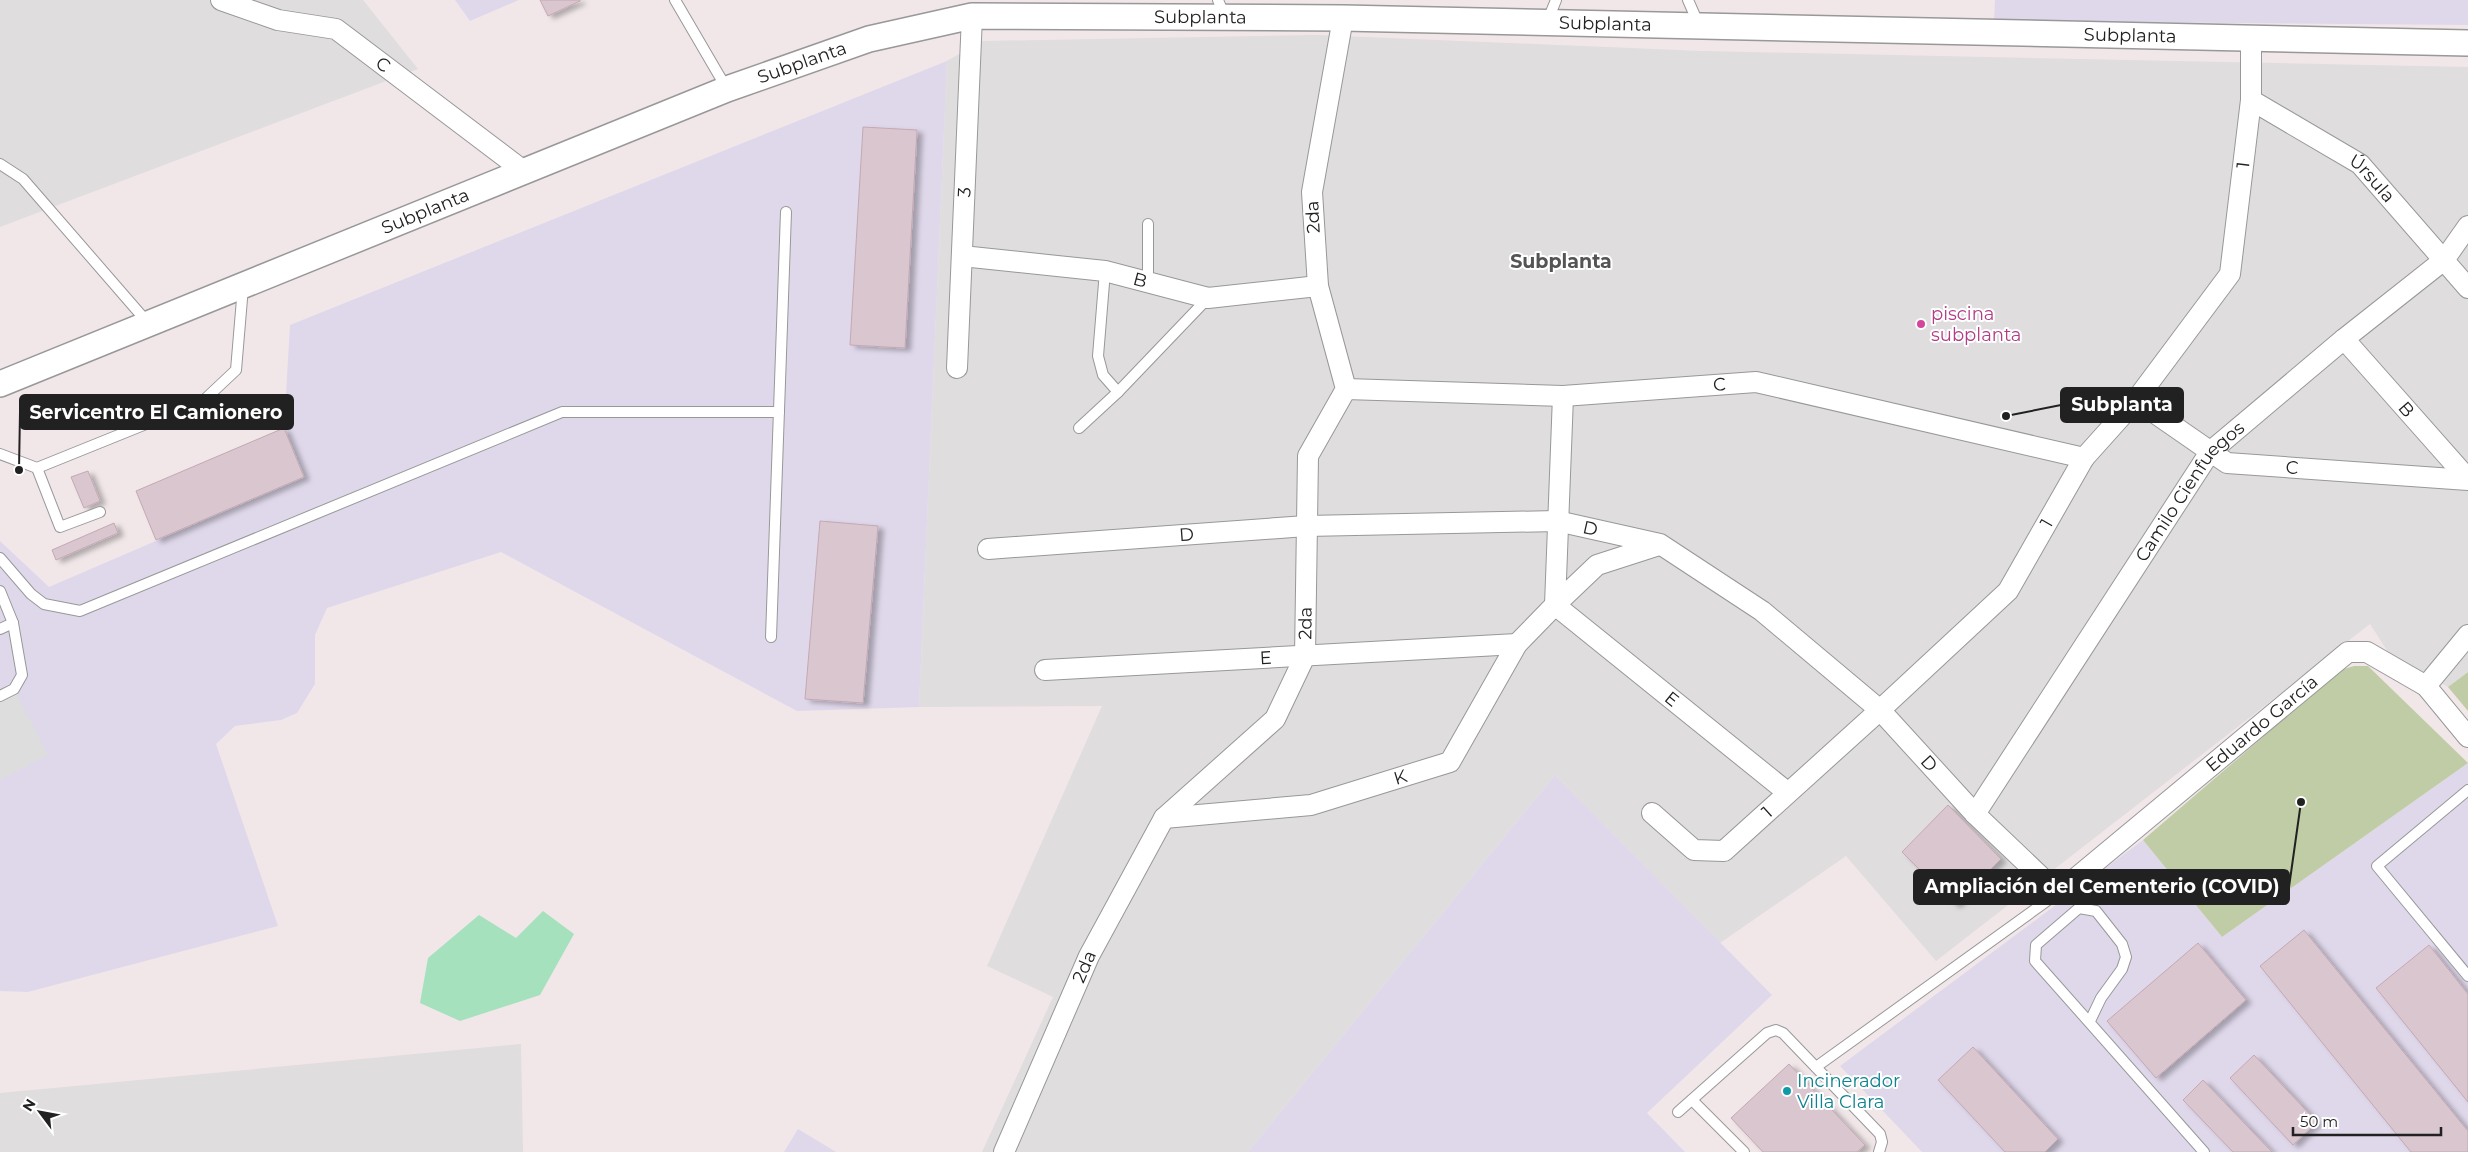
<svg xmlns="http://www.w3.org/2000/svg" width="2468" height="1152" font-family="Montserrat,sans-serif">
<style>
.residential{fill:#dfddde}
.industrial{fill:#dfd8eb}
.cemetery{fill:#c0cca6}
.parking{fill:#ddd}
.water{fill:#a5e1bc}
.building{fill:#d9c6ce;stroke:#c4a8b3;filter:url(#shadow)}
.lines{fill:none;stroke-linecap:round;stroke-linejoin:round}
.service-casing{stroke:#989898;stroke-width:12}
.minor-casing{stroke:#989898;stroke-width:22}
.tertiary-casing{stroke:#989898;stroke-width:28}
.service{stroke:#fff;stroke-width:10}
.minor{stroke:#fff;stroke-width:20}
.tertiary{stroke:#fff;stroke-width:25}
.hotel-dot{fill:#d1479c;stroke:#fff;stroke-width:2}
.culture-dot{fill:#0f9aa8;stroke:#fff;stroke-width:2}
.labels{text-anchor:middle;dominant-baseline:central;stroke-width:4;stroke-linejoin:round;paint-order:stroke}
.street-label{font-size:18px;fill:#212121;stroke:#fff}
.hotel-label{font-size:18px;fill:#b23c85;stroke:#fff;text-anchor:start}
.culture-label{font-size:18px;fill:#0d838f;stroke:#fff;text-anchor:start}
.neighbourhood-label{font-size:19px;font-weight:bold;fill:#545454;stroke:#fff}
.leader{fill:none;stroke:#212121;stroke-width:2}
.callout-dot{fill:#212121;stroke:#fff;stroke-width:2}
.callout{fill:#212121;stroke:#212121;stroke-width:2}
.callout-label{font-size:19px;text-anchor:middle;font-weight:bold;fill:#fff}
</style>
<defs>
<filter id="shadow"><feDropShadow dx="5.5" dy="3" stdDeviation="2.5" flood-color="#0004"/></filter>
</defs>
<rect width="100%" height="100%" fill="#f1e7e9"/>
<g class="residential">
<path d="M0 0H363L418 69 0 227Z"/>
<path d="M1318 35 1702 51 2468 67V672L2448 687 2388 652 2370 624 1936 961 1846 856 1720 943 1555 775 1248 1152H982L1053 997 987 966 1102 706 919 707 947 61 982 41Z"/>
<path d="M521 1044 523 1152H0V1093Z"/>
</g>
<g class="industrial">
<path d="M455 0H519L470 21Z"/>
<path d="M1995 0H2468V25L1994 21Z"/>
<path d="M947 61 919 707 797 711 501 552 327 608 315 635V684L297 713 281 720 235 726 216 744 278 926 28 992 0 991V541L49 587 304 477 284 428 290 325Z"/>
<path d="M2468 763V1152H1922L1840 1066 2143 840 2222 937Z"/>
<path d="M1555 775 1772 995 1647 1113 1685 1152H1248Z"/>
<path d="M798 1129 836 1152H784Z"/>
</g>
<g class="cemetery">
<path d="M2354 666H2368L2468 763 2222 937 2143 840 2341 670Z"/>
<path d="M2468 672V711L2448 687Z"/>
</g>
<path class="parking" d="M14 689 48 755 0 780V696Z"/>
<path class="water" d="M543 911 574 934 540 995 460 1021 420 1003 428 958 479 915 516 938Z"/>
<g class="building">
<path d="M540 0H580V1L548 16Z"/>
<path d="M863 127 917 130 905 348 850 345Z"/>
<path d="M284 428 304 477 156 540 136 491Z"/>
<path d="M88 471 100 501 84 508 71 477Z"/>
<path d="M820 521 878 526 863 703 805 699Z"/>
<path d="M114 523 118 533 56 560 52 550Z"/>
<path d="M1948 805 2001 859 1955 905 1902 852Z"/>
<path d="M2304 930 2468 1131V1152H2411L2260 966Z"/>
<path d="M2198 943 2246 1000 2156 1078 2107 1021Z"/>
<path d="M2429 945 2468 994V1102L2376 988Z"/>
<path d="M1973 1047 2058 1139 2045 1152H2005L1938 1080Z"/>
<path d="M2254 1055 2317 1122 2293 1145 2230 1078Z"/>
<path d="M1789 1064 1865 1145 1857 1152H1763L1731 1118Z"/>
<path d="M2203 1080 2272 1152H2233L2183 1100Z"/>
</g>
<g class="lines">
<defs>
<g id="service">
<path d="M675 0 727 89"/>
<path d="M1218 0 1225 17"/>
<path d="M1688 0 1699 25"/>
<path d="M1547 22 1556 0"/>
<path d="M0 164 23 179 148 323"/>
<path d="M1105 271 1098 356 1103 375 1118 392"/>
<path d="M1148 282V224"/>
<path d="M1079 428 1118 392 1208 298"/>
<path d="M0 454 37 468 203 401 236 370 243 287"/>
<path d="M37 468 60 527 100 512"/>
<path d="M0 558 31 594 44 604 80 611 562 412H779"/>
<path d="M0 591 13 623 22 675 14 689 0 696"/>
<path d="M0 629 13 623"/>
<path d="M771 637 786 212"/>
<path d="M2468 790 2377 866 2468 976"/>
<path d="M2090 1021 2101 998 2122 969 2126 957 2122 944 2096 911 2079 908 2036 945 2035 961 2204 1152"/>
<path d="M1816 1067 2058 893"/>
<path d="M1692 1100 1744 1152"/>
<path d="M1678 1112 1767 1033 1776 1030 1783 1033 1880 1134 1882 1142 1879 1152"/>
</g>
<g id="minor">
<path id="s1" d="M221 0 278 20 336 29 525 172"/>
<path id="s2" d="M2251 100 2360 164 2468 288"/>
<path id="s3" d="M962 256 1105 271 1208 298 1318 286"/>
<path id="s4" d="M2344 339 2468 479"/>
<path id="s5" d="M957 368 972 16"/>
<path id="s6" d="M1346 389 1563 396 1756 382 2084 458"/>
<path id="s7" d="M1563 396 1555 605 1787 792"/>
<path id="s8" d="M2136 400 2227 463 2468 480"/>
<path id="s9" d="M988 549 1306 526 1557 521 1660 544 1762 611 1880 710 1975 814 2058 893 2348 652H2367L2426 686 2468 737"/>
<path id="s10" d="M1045 670 1517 644"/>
<path d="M2426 686 2468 635"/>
<path id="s11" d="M1652 813 1694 850 1724 851 1880 710 2008 591 2084 458 2136 400 2230 274 2251 100V38"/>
<path id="s12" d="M1975 814 2210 452 2344 339 2444 260 2468 226"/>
<path id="s13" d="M1164 818 1311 805 1450 762 1517 644 1555 605 1597 565 1659 545"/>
<path id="s14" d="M1004 1152 1089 956 1164 818 1275 719 1305 656 1308 456 1346 389 1318 286 1312 192 1343 18"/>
</g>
<g id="tertiary">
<path id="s15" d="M0 384 727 89 869 39 972 16 1343 18 2468 43"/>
</g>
</defs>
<use href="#service" class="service-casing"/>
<use href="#minor" class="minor-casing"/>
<use href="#tertiary" class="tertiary-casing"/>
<use href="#service" class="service"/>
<use href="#minor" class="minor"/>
<use href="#tertiary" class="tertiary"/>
</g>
<circle class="hotel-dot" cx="1921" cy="324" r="5"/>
<circle class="culture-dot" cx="1787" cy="1091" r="5"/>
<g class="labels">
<g class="street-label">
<text stroke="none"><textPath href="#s15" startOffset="1269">Subplanta</textPath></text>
<text stroke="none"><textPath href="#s15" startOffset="1674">Subplanta</textPath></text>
<text stroke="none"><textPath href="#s15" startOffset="2199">Subplanta</textPath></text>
<text stroke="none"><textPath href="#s15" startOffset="864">Subplanta</textPath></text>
<text stroke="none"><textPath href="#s1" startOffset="178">C</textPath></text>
<text stroke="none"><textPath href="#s11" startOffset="969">1</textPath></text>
<text stroke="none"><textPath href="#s2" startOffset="145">Úrsula</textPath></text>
<text stroke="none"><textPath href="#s5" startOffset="176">3</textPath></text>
<text stroke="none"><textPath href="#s15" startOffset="459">Subplanta</textPath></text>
<text transform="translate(1313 217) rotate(-93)">2da</text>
<text stroke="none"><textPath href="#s3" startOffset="180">B</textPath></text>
<text stroke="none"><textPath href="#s6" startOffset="374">C</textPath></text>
<text stroke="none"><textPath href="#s4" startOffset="94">B</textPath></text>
<text stroke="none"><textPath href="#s8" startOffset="176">C</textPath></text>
<text stroke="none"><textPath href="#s12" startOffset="388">Camilo Cienfuegos</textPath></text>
<text stroke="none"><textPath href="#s11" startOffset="549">1</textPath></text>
<text stroke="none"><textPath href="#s9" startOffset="604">D</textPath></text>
<text stroke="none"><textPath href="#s9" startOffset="199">D</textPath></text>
<text stroke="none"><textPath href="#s14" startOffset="622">2da</textPath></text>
<text stroke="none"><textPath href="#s10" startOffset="221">E</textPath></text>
<text stroke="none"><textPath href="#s7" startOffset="359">E</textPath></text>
<text stroke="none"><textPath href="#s9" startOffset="1472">Eduardo García</textPath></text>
<text stroke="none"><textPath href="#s9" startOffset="1024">D</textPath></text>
<text stroke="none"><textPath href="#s13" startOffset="241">K</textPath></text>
<text stroke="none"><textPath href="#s11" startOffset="144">1</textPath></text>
<text stroke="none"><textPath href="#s14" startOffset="202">2da</textPath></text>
</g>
<g class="hotel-label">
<text x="1931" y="314">piscina<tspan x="1931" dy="21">subplanta</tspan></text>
</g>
<g class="culture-label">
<text x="1797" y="1081">Incinerador<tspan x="1797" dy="21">Villa Clara</tspan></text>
</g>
<g class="neighbourhood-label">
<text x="1561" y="261">Subplanta</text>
</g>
</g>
<path class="leader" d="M2006 416L2061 405M19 470L20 412M2301 802L2289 887"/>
<g class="callout-dot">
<circle cx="2006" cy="416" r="5"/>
<circle cx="19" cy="470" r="5"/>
<circle cx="2301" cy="802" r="5"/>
</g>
<g class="callout">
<rect x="2061" y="388" width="122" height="34" rx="5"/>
<rect x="20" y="395" width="273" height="34" rx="5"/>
<rect x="1914" y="870" width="375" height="34" rx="5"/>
</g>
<g class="callout-label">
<text x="2122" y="411">Subplanta</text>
<text x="156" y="419">Servicentro El Camionero</text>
<text x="2102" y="893">Ampliación del Cementerio (COVID)</text>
</g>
<g transform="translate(40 1112) rotate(302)" stroke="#ffffff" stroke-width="4" paint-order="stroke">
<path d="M0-4L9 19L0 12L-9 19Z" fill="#212121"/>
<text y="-8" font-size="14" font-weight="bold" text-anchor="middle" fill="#212121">N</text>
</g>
<path d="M2293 1127v8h148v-8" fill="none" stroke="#212121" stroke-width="2.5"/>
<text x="2300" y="1127" font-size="15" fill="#212121" stroke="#ffffff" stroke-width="4" paint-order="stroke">50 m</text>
</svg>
